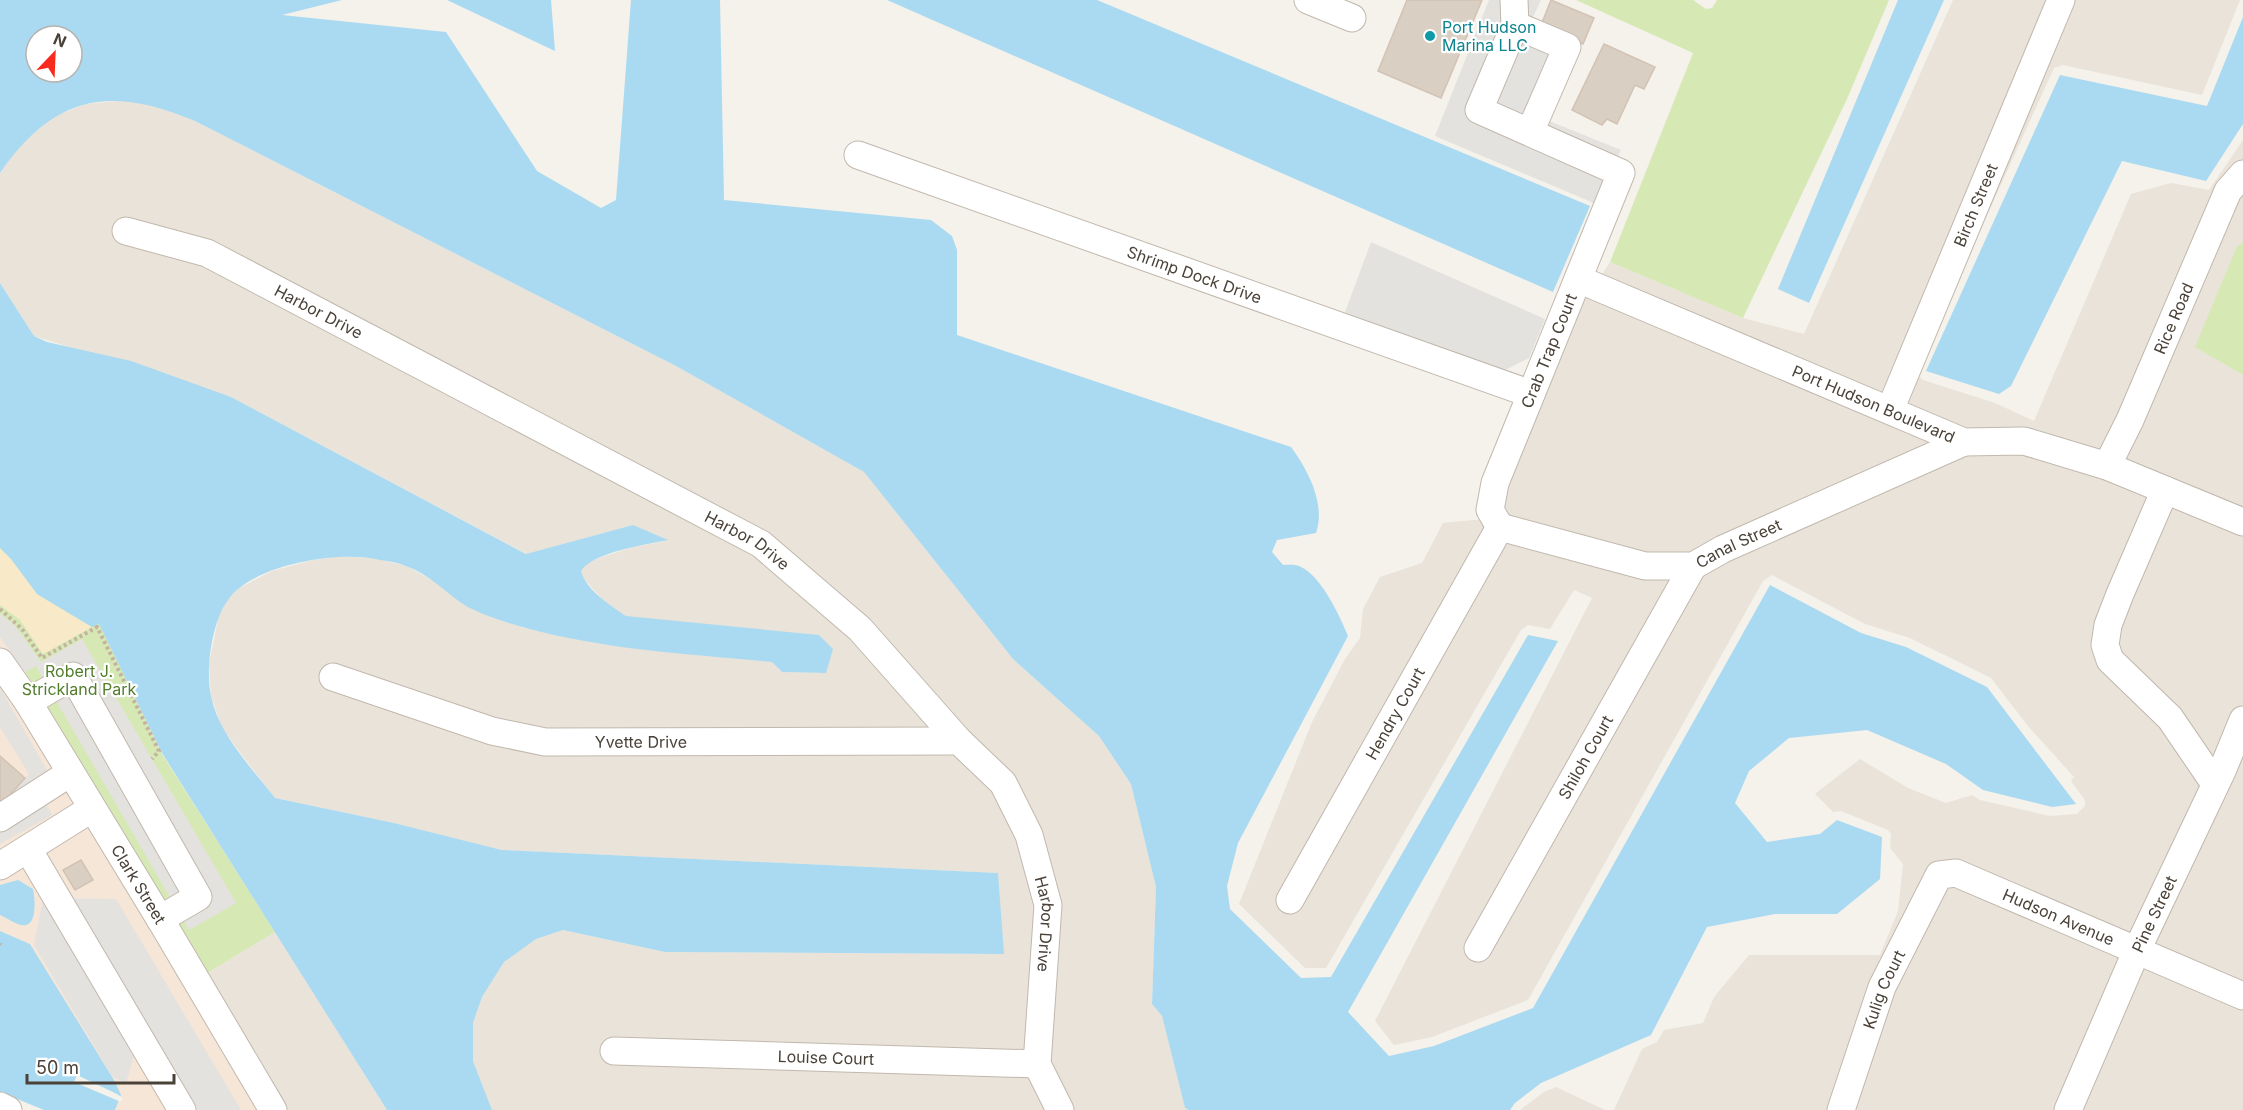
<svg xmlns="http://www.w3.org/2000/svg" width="2243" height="1110" font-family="Inter,sans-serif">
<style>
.residential{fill:#e9e3d9}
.commercial{fill:#f6e6d7}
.green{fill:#d6e9b5}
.sand{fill:#f8eac8}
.parking{fill:#e4e2df}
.water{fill:#a9daf1;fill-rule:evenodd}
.pier{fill:#f5f1eb}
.building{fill:#dacfc3;stroke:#d2c3b4;stroke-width:1.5}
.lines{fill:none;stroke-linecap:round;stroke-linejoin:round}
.minor-casing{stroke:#c1b8ad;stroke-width:29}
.path{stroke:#c3b39f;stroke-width:4;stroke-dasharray:3 3;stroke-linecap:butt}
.minor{stroke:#fff;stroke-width:27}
.culture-dot{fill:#0f9aa8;stroke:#fff;stroke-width:2}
.labels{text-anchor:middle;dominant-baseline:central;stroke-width:4.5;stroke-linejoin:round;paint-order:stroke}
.culture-label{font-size:16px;fill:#0d838f;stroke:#fff;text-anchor:start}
.street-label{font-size:16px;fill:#4a4239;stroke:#fff}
.park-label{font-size:16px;fill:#527d2b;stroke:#fff}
</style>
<rect width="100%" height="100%" fill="#f5f1eb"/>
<g class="residential">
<path d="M1953 0H2240L2202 95 2063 65 2054 68 1918 367 1919 376 1923 380 1995 403 2034 421 2131 194 2171 183 2209 190 2243 140V243L2237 246 2196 347 2243 375V509L1967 431 1601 276 1610 262 1743 318 1804 334Z"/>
<path d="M128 100 160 106 195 121 676 366 864 472 1013 659 1099 736 1131 784 1156 887 1152 1004 1162 1016 1185 1108 1189 1110H492L473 1061V1023L482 997 504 962 536 939 563 930 665 952 1003 954 998 873 502 850 394 823 275 798 223 730 211 696 209 664 219 615 228 599 239 588 272 571 309 561 340 556 372 558 407 566 435 582 468 606 524 628 772 662 782 672 825 673 626 616 605 602 583 578 581 571 587 562 633 547 666 541 633 525 527 554 231 397 34 336 0 283V173L20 145 54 116 86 104Z"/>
<path d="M1587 295 2022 452 2104 476 2243 534V1110H1614L1642 1049 1657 1042 1664 1030 1703 1023 1714 997 1749 955H1880L1898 911 1903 864 1890 848 1891 834 1888 830 1841 811 1833 812 1815 794 1860 759 1908 788 1946 803 1972 795 1980 800 2050 816 2077 814 2085 806V800L2071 781 2074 777 2028 726 1991 678 1910 638 1865 624 1772 575 1763 581 1528 1000 1432 1037 1394 1045 1375 1021 1592 598 1574 590 1550 629 1528 625 1521 630 1326 968H1305L1239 904 1312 722 1345 659 1360 638 1363 609 1380 577 1422 563 1443 523 1494 518 1571 318Z"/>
<path d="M275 932 387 1110H286L204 975Z"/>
<path d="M1556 1087 1605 1110H1520L1544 1092Z"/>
</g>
<path class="commercial" d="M0 614 15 626 41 662 204 975 286 1110H115L121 1095 114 1080 30 944 0 931Z"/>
<g class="green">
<path d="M1576 0H1693L1706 9 1712 8 1717 0H1889L1847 99 1743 318 1610 262 1693 53Z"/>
<path d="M2243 243V375L2195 347 2237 246Z"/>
<path d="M0 548 11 559 37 594 99 623 162 754 275 932 204 975 25 672 40 662 15 626 0 614Z"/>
</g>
<path class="sand" d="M0 548 11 559 37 594 92 627 43 654 20 620 0 605Z"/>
<g class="parking">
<path d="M1489 0H1541L1522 41 1555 56 1532 114 1621 150 1596 204 1435 136Z"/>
<path d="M1371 242 1545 319 1529 358 1505 370 1501 377 1344 315Z"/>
<path d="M0 614 15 626 41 662 82 639 236 903 189 930 36 666 25 672 0 637Z"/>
<path d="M0 688 60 793 45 802 52 815 0 844V803L2 804 29 774 0 727Z"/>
<path d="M43 898 116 899 241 1110H168L134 1055 126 1084 112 1076 34 945Z"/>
</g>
<g class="water">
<path d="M0 0H342L282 15 446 32 537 171 601 208 616 200 631 0H720L724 200 931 220 952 236 957 250V335L1291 447C1308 470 1326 504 1316 533L1277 540 1272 552 1283 565C1288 565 1296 564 1301 567 1321 576 1340 616 1348 636L1238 843 1227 886 1230 909 1301 978 1331 977 1528 635 1558 641 1348 1012 1389 1056 1434 1046 1533 1008 1770 585 1861 633 1906 647 1987 687 2076 804 2052 807 1983 790 1946 764 1867 730 1789 738 1749 771 1735 803 1767 842 1820 834 1837 820 1882 837 1880 879 1837 914H1775L1707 927 1651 1035 1541 1083 1515 1103 1510 1110H1189L1185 1108 1162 1016 1152 1004 1156 887 1131 784 1099 736 1013 659 864 472 676 366 195 121C110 85 54 95 0 173ZM36 36H72V72H36Z"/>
<path d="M447 0H551L555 51Z"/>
<path d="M887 0H1097L1590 206 1553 292Z"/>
<path d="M1898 0H1944L1809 303 1778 289Z"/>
<path d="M2243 17V124L2206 181 2122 161 2011 386 1999 394 1926 371 2060 75 2207 106Z"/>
<path d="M0 283 34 336 47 342 131 361 231 397 526 554 633 525 668 540C645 545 593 552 581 571 586 590 610 605 626 616L819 635 833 649 826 673 782 672 772 662C690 654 606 650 526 628 507 623 483 615 466 606 446 593 429 574 406 566 397 562 385 561 375 559 336 551 252 565 228 600 212 621 205 670 211 696 219 735 251 767 275 798L394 823 502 850 998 873 1004 954 665 952 563 930 536 939 504 962 482 997 473 1023V1061L492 1110H387L162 753 99 624 92 627 37 594 11 559 0 548Z"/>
<path d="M18 880 33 889C35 898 38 928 22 925 15 924 7 918 0 915V885Z"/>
<path d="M0 931 30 944 114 1080 121 1095 115 1110H44L0 1092Z"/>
</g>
<path class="pier" d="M77 1075 117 1094 123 1098 121 1102 74 1082Z"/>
<g class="building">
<path d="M1407 0H1482L1441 98 1378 71Z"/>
<path d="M1551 0 1594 18 1583 44 1541 25Z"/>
<path d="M1604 44 1655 67 1644 89 1635 85 1617 124 1607 119 1602 125 1572 110Z"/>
<path d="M0 756 25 778 2 804 0 803Z"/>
<path d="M81 860 93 880 75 890 63 870Z"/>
</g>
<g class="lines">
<defs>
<g id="minor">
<path d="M1308 0 1352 18"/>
<path d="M1514 0 1515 25"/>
<path id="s1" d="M858 155 1531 394"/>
<path id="s2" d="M126 231 207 253 761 544 860 629 959 741 1003 783 1029 835 1048 905 1037 1064 1060 1110"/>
<path id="s3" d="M1578 279 1964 442 2024 441 2107 466 2243 522"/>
<path id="s4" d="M1890 410 2061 0"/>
<path id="s5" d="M2107 466 2130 420 2228 191 2243 174"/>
<path d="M2165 490 2120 594 2108 625 2105 645 2110 660 2170 718 2215 784"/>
<path id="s6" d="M1500 527 1490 510 1495 483 1621 173 1479 110 1515 25 1567 47 1530 132"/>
<path id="s7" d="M1500 527 1645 566H1693L1723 549 1964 442"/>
<path id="s8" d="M0 662 28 702 163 924 273 1110"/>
<path id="s9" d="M333 677 492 731 545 742 959 741"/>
<path d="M28 702 73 676 198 897 160 919"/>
<path d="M0 818 70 773"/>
<path d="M28 849 182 1110"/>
<path d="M0 866 91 809"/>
<path id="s10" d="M1290 900 1500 527"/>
<path id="s11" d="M1478 948 1693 566"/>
<path id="s12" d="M614 1051 1037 1064"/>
<path d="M0 1106 8 1110"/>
<path id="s13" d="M1841 1110 1882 987 1939 875 1956 873 2243 996"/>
<path id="s14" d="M2068 1110 2136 952 2222 771 2243 720"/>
</g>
</defs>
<use href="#minor" class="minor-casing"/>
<g class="path">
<path d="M0 609 22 629 42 658 97 627 159 751 152 759"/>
<path d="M0 944 1 945"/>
</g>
<use href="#minor" class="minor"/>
</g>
<circle class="culture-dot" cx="1430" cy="36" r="6"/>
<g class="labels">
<g class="culture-label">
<text x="1442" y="27">Port Hudson<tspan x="1442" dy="18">Marina LLC</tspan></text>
</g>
<g class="street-label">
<text stroke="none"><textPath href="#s4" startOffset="222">Birch Street</textPath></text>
<text stroke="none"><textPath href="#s1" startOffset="357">Shrimp Dock Drive</textPath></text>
<text stroke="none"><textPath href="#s2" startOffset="210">Harbor Drive</textPath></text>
<text stroke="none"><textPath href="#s5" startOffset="162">Rice Road</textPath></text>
<text stroke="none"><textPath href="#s6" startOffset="190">Crab Trap Court</textPath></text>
<text stroke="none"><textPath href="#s3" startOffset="321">Port Hudson Boulevard</textPath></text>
<text stroke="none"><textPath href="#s2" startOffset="696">Harbor Drive</textPath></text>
<text stroke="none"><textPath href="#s7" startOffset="249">Canal Street</textPath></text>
<text stroke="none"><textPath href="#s10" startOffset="214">Hendry Court</textPath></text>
<text stroke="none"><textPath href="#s9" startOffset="318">Yvette Drive</textPath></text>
<text stroke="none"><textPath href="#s11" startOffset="219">Shiloh Court</textPath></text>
<text stroke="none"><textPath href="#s8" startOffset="262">Clark Street</textPath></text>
<text stroke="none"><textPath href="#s14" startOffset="214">Pine Street</textPath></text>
<text stroke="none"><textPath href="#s13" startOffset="384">Hudson Avenue</textPath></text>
<text stroke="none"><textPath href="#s2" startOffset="1200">Harbor Drive</textPath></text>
<text stroke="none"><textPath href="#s13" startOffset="128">Kulig Court</textPath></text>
<text stroke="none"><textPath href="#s12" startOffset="212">Louise Court</textPath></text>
</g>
<g class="park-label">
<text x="79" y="671">Robert J.<tspan x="79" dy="18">Strickland Park</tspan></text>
</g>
</g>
<g transform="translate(54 54) rotate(23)"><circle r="28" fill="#ffffff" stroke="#b7b3b0" stroke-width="1.5"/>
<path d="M0-4.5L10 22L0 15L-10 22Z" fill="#f92a1e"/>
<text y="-9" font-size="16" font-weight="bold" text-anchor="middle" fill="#4a4239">N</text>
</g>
<path d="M27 1074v9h147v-9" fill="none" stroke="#4a4239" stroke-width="3"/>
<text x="36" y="1074" font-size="18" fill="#4a4239" stroke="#ffffff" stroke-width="4.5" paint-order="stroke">50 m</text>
</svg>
